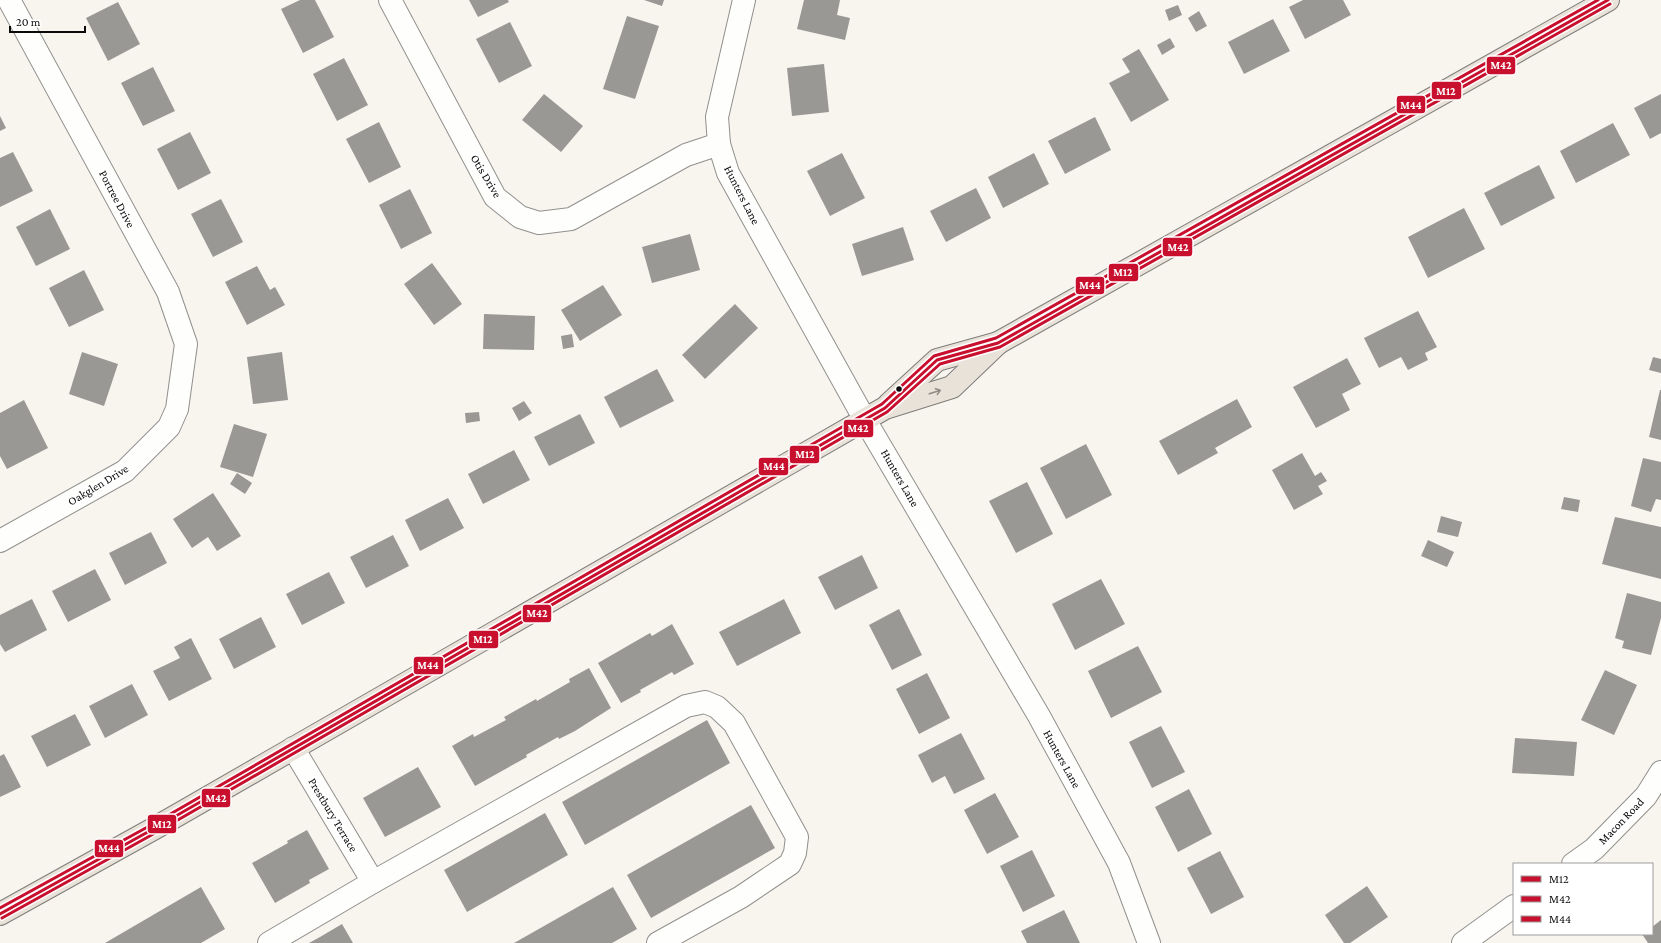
<svg xmlns="http://www.w3.org/2000/svg" width="1661" height="943" font-family="'Crimson Pro',serif">
<style>
.building{fill:#9a9895}
.lines{fill:none;stroke-linecap:round;stroke-linejoin:round}
.minor-casing{stroke:#91908d;stroke-width:24}
.primary-casing{stroke:#7e7d7a;stroke-width:24}
.minor{stroke:#fefefd;stroke-width:22}
.primary{stroke:#e9e2d9;stroke-width:22}
.bus-1-casing{stroke:#fff;stroke-width:6}
.bus-2-casing{stroke:#fff;stroke-width:6}
.bus-3-casing{stroke:#fff;stroke-width:6}
.bus-1{stroke:#c8102e;stroke-width:3}
.bus-2{stroke:#c8102e;stroke-width:3}
.bus-3{stroke:#c8102e;stroke-width:3}
.oneway{stroke:#908c86}
.bus-dot{fill:#0a0a0a;stroke:#fff;stroke-width:1.5}
.labels{text-anchor:middle;dominant-baseline:central;stroke-width:4;stroke-linejoin:round;paint-order:stroke}
.street-label{font-size:12px;fill:#0a0a0a;stroke:#fff}
.line-badge{stroke:#fff;stroke-width:1.5}
.badge-label{font-size:11px;text-anchor:middle;font-weight:bold;fill:#fff}
</style>
<rect width="100%" height="100%" fill="#f8f5ef"/>
<g class="building">
<path d="M300 0H315L334 37 303 53 281 9Z"/>
<path d="M469 0H508L509 2 478 17Z"/>
<path d="M644 0H664L662 6Z"/>
<path d="M804 0H840L837 15 850 18 845 40 797 29Z"/>
<path d="M1303 0H1343L1351 15 1305 39 1289 7Z"/>
<path d="M118 2 140 44 108 61 86 18Z"/>
<path d="M1178 5 1182 15 1169 21 1165 10Z"/>
<path d="M1199 11 1207 26 1196 32 1188 18Z"/>
<path d="M627 16 659 26 635 99 603 89Z"/>
<path d="M1273 19 1290 51 1244 74 1228 42Z"/>
<path d="M510 22 532 66 499 83 476 39Z"/>
<path d="M1170 38 1175 47 1162 55 1157 45Z"/>
<path d="M1139 49 1169 100 1131 122 1109 83 1130 72 1122 59Z"/>
<path d="M344 58 368 105 337 121 313 74Z"/>
<path d="M824 64 829 112 792 116 787 68Z"/>
<path d="M153 67 175 111 143 126 121 83Z"/>
<path d="M544 94 583 126 561 152 522 120Z"/>
<path d="M1661 94V133L1650 139 1634 108Z"/>
<path d="M0 116 6 128 0 131Z"/>
<path d="M1095 117 1111 150 1065 174 1048 141Z"/>
<path d="M379 122 401 167 369 183 346 139Z"/>
<path d="M1613 123 1630 155 1576 183 1560 151Z"/>
<path d="M190 132 211 173 178 190 157 149Z"/>
<path d="M13 152 33 191 0 207V158Z"/>
<path d="M842 153 865 198 830 216 807 171Z"/>
<path d="M1034 153 1049 184 1003 208 988 177Z"/>
<path d="M1539 165 1555 198 1501 226 1484 193Z"/>
<path d="M976 188 991 218 946 242 930 211Z"/>
<path d="M410 189 432 233 401 249 379 205Z"/>
<path d="M221 199 243 242 213 257 191 214Z"/>
<path d="M1464 208 1485 249 1428 278 1408 237Z"/>
<path d="M50 209 70 249 36 266 16 227Z"/>
<path d="M903 227 914 260 862 276 852 244Z"/>
<path d="M690 234 700 270 652 283 642 247Z"/>
<path d="M432 263 462 304 434 325 404 284Z"/>
<path d="M257 266 270 290 275 287 285 305 247 325 225 282Z"/>
<path d="M84 270 104 310 69 327 49 288Z"/>
<path d="M603 285 622 315 580 341 561 310Z"/>
<path d="M735 304 758 328 705 379 682 355Z"/>
<path d="M1418 311 1437 347 1425 353 1428 360 1408 370 1401 357 1379 368 1364 338Z"/>
<path d="M484 314 535 316 534 350 483 349Z"/>
<path d="M572 334 574 347 563 349 561 336Z"/>
<path d="M82 352 118 364 104 406 69 394Z"/>
<path d="M282 352 288 400 253 404 247 357Z"/>
<path d="M1653 357 1661 359V373L1649 370Z"/>
<path d="M1347 358 1361 384 1342 394 1350 410 1316 428 1293 387Z"/>
<path d="M657 369 674 401 620 428 604 397Z"/>
<path d="M1660 390H1661V440L1649 437Z"/>
<path d="M1237 399 1252 427 1215 448 1218 453 1178 475 1159 441Z"/>
<path d="M24 400 48 448 7 469 0 456V413Z"/>
<path d="M524 401 532 413 519 421 512 408Z"/>
<path d="M479 412 480 421 466 423 465 413Z"/>
<path d="M580 414 595 443 549 466 534 437Z"/>
<path d="M234 424 267 434 253 477 220 467Z"/>
<path d="M1086 444 1112 495 1066 519 1040 468Z"/>
<path d="M514 450 530 480 483 504 468 474Z"/>
<path d="M1302 453 1315 476 1321 472 1327 481 1318 486 1323 494 1294 510 1272 470Z"/>
<path d="M1643 458 1661 462V500L1656 499 1651 512 1631 506Z"/>
<path d="M237 473 252 483 245 494 230 484Z"/>
<path d="M1027 482 1053 534 1016 553 989 501Z"/>
<path d="M213 493 241 536 217 551 208 537 192 548 173 519Z"/>
<path d="M1564 497 1580 500 1578 512 1561 509Z"/>
<path d="M448 498 464 528 420 551 405 520Z"/>
<path d="M1441 516 1462 522 1458 537 1437 532Z"/>
<path d="M1615 517 1661 527V579L1602 564Z"/>
<path d="M151 532 167 563 125 585 109 553Z"/>
<path d="M393 535 409 566 366 588 350 557Z"/>
<path d="M1428 540 1454 552 1447 567 1421 556Z"/>
<path d="M862 555 878 588 835 610 818 577Z"/>
<path d="M95 569 111 600 68 622 52 591Z"/>
<path d="M329 572 345 603 302 625 286 594Z"/>
<path d="M1101 579 1125 624 1075 650 1052 604Z"/>
<path d="M1627 593 1661 602V618L1651 655 1622 648 1624 641 1615 638Z"/>
<path d="M32 599 47 630 5 652 0 644V615Z"/>
<path d="M784 599 801 633 737 666 719 632Z"/>
<path d="M899 609 922 655 892 670 869 625Z"/>
<path d="M261 617 276 647 234 669 219 639Z"/>
<path d="M672 624 694 664 674 675 672 672 640 690 641 692 621 703 598 663 650 633 652 636Z"/>
<path d="M191 638 212 679 169 701 153 671 180 658 174 647Z"/>
<path d="M1138 646 1162 692 1111 718 1088 671Z"/>
<path d="M589 668 611 708 575 731 559 739 558 737 526 755 527 757 475 786 452 746 473 734 474 737 506 720 504 717 536 699 537 701 570 682 569 679Z"/>
<path d="M1605 670 1637 685 1614 735 1581 720Z"/>
<path d="M927 673 950 718 919 734 896 689Z"/>
<path d="M132 684 148 715 105 738 89 706Z"/>
<path d="M75 714 91 745 47 767 31 736Z"/>
<path d="M707 720 730 763 585 845 562 802Z"/>
<path d="M1161 726 1185 772 1152 788 1129 742Z"/>
<path d="M961 733 985 779 954 794 945 776 932 783 918 755Z"/>
<path d="M1515 738 1577 742 1574 776 1512 773Z"/>
<path d="M4 754 21 787 0 797V756Z"/>
<path d="M418 767 441 807 385 837 363 798Z"/>
<path d="M1189 789 1212 834 1178 852 1155 807Z"/>
<path d="M995 793 1019 837 987 854 964 810Z"/>
<path d="M751 805 775 848 651 918 627 875Z"/>
<path d="M545 813 568 855 467 912 444 870Z"/>
<path d="M307 830 329 869 309 880 310 883 275 903 252 863 288 843 287 841Z"/>
<path d="M1032 850 1055 896 1023 912 1000 866Z"/>
<path d="M1220 851 1244 897 1211 914 1187 868Z"/>
<path d="M1367 886 1388 917 1350 943H1344L1325 915Z"/>
<path d="M201 887 225 929 201 943H105Z"/>
<path d="M613 887 637 929 612 943H514Z"/>
<path d="M1064 910 1080 943H1027L1021 931Z"/>
<path d="M1661 920V943H1648L1642 934H1652V927Z"/>
<path d="M342 924 353 943H309L320 937Z"/>
</g>
<g class="lines">
<defs>
<g id="minor">
<path d="M390 0 495 197 520 217 539 223 571 219 686 155 719 144"/>
<path d="M744 0 717 117 719 144 728 173 865 420 1039 716 1119 863 1149 943"/>
<path d="M0 541 125 471 169 427 177 409 186 344 168 292 9 0"/>
<path d="M293 748 373 882"/>
<path d="M1573 864 1594 849 1646 796 1661 772"/>
<path d="M269 943 373 882 686 706 705 702 717 707 734 723 797 837 795 853 790 864 741 897 658 943"/>
<path d="M1463 943 1514 906"/>
</g>
<g id="primary">
<path d="M889 404 937 360 998 343 1608 0"/>
<path d="M0 914 155 828 885 408 952 387 998 343"/>
</g>
</defs>
<use href="#minor" class="minor-casing"/>
<use href="#primary" class="primary-casing"/>
<use href="#minor" class="minor"/>
<use href="#primary" class="primary"/>
<defs>
<path id="bus-1" d="M0 914 155 828 885 408 937 360 998 343 1608 0"/>
<path id="bus-2" d="M2 918 157 832 887 412 940 364 1000 347 1610 4"/>
<path id="bus-3" d="M0 908 153 824 882 404 934 356 996 338 1598 0"/>
</defs>
<use href="#bus-1" class="bus-1-casing"/>
<use href="#bus-2" class="bus-2-casing"/>
<use href="#bus-3" class="bus-3-casing"/>
<use href="#bus-1" class="bus-1"/>
<use href="#bus-2" class="bus-2"/>
<use href="#bus-3" class="bus-3"/>
</g>
<defs><path id="oneway-shaft" d="M-6 0H5M1.5-3L5.5 0L1.5 3" fill="none" stroke-width="1.6" stroke-linecap="round" stroke-linejoin="round"/></defs>
<use class="oneway" href="#oneway-shaft" transform="translate(935 392) rotate(-18)"/>
<circle class="bus-dot" cx="899" cy="389" r="3.5"/>
<g class="labels">
<g class="street-label">
<text transform="translate(486 176) rotate(59)">Otis Drive</text>
<text transform="translate(742 195) rotate(63)">Hunters Lane</text>
<text transform="translate(117 199) rotate(62)">Portree Drive</text>
<text transform="translate(900 478) rotate(60)">Hunters Lane</text>
<text transform="translate(98 485) rotate(-31)">Oakglen Drive</text>
<text transform="translate(1062 759) rotate(61)">Hunters Lane</text>
<text transform="translate(333 815) rotate(59)">Prestbury Terrace</text>
<text transform="translate(1621 821) rotate(-46)">Macon Road</text>
</g>
</g>
<g class="line-badge">
<rect x="1486" y="56" width="30" height="19" rx="4" fill="#c8102e"/>
<rect x="1431" y="81" width="31" height="19" rx="4" fill="#c8102e"/>
<rect x="1396" y="95" width="30" height="19" rx="4" fill="#c8102e"/>
<rect x="1162" y="237" width="31" height="20" rx="4" fill="#c8102e"/>
<rect x="1108" y="263" width="31" height="19" rx="4" fill="#c8102e"/>
<rect x="1075" y="276" width="30" height="19" rx="4" fill="#c8102e"/>
<rect x="843" y="419" width="31" height="19" rx="4" fill="#c8102e"/>
<rect x="789" y="445" width="31" height="19" rx="4" fill="#c8102e"/>
<rect x="758" y="457" width="31" height="19" rx="4" fill="#c8102e"/>
<rect x="522" y="604" width="30" height="19" rx="4" fill="#c8102e"/>
<rect x="468" y="630" width="31" height="19" rx="4" fill="#c8102e"/>
<rect x="413" y="656" width="31" height="19" rx="4" fill="#c8102e"/>
<rect x="201" y="788" width="30" height="20" rx="4" fill="#c8102e"/>
<rect x="147" y="814" width="30" height="20" rx="4" fill="#c8102e"/>
<rect x="94" y="839" width="30" height="19" rx="4" fill="#c8102e"/>
</g>
<g class="badge-label">
<text x="1501" y="69">M42</text>
<text x="1446" y="95">M12</text>
<text x="1411" y="109">M44</text>
<text x="1178" y="251">M42</text>
<text x="1123" y="276">M12</text>
<text x="1090" y="289">M44</text>
<text x="858" y="432">M42</text>
<text x="805" y="458">M12</text>
<text x="774" y="470">M44</text>
<text x="537" y="617">M42</text>
<text x="483" y="643">M12</text>
<text x="428" y="669">M44</text>
<text x="216" y="802">M42</text>
<text x="162" y="828">M12</text>
<text x="109" y="852">M44</text>
</g>
<rect x="1513" y="863" width="140" height="72" fill="#ffffff" stroke="#9d9d9d"/>
<rect x="1521" y="876" width="20" height="6" fill="#c8102e" stroke="#9d9d9d"/>
<text x="1549" y="883" font-size="12" fill="#0a0a0a">M12</text>
<rect x="1521" y="896" width="20" height="6" fill="#c8102e" stroke="#9d9d9d"/>
<text x="1549" y="903" font-size="12" fill="#0a0a0a">M42</text>
<rect x="1521" y="916" width="20" height="6" fill="#c8102e" stroke="#9d9d9d"/>
<text x="1549" y="923" font-size="12" fill="#0a0a0a">M44</text>
<path d="M10 26v6h75v-6" fill="none" stroke="#0a0a0a" stroke-width="2"/>
<text x="16" y="26" font-size="12" fill="#0a0a0a" stroke="#ffffff" stroke-width="3" paint-order="stroke">20 m</text>
</svg>
